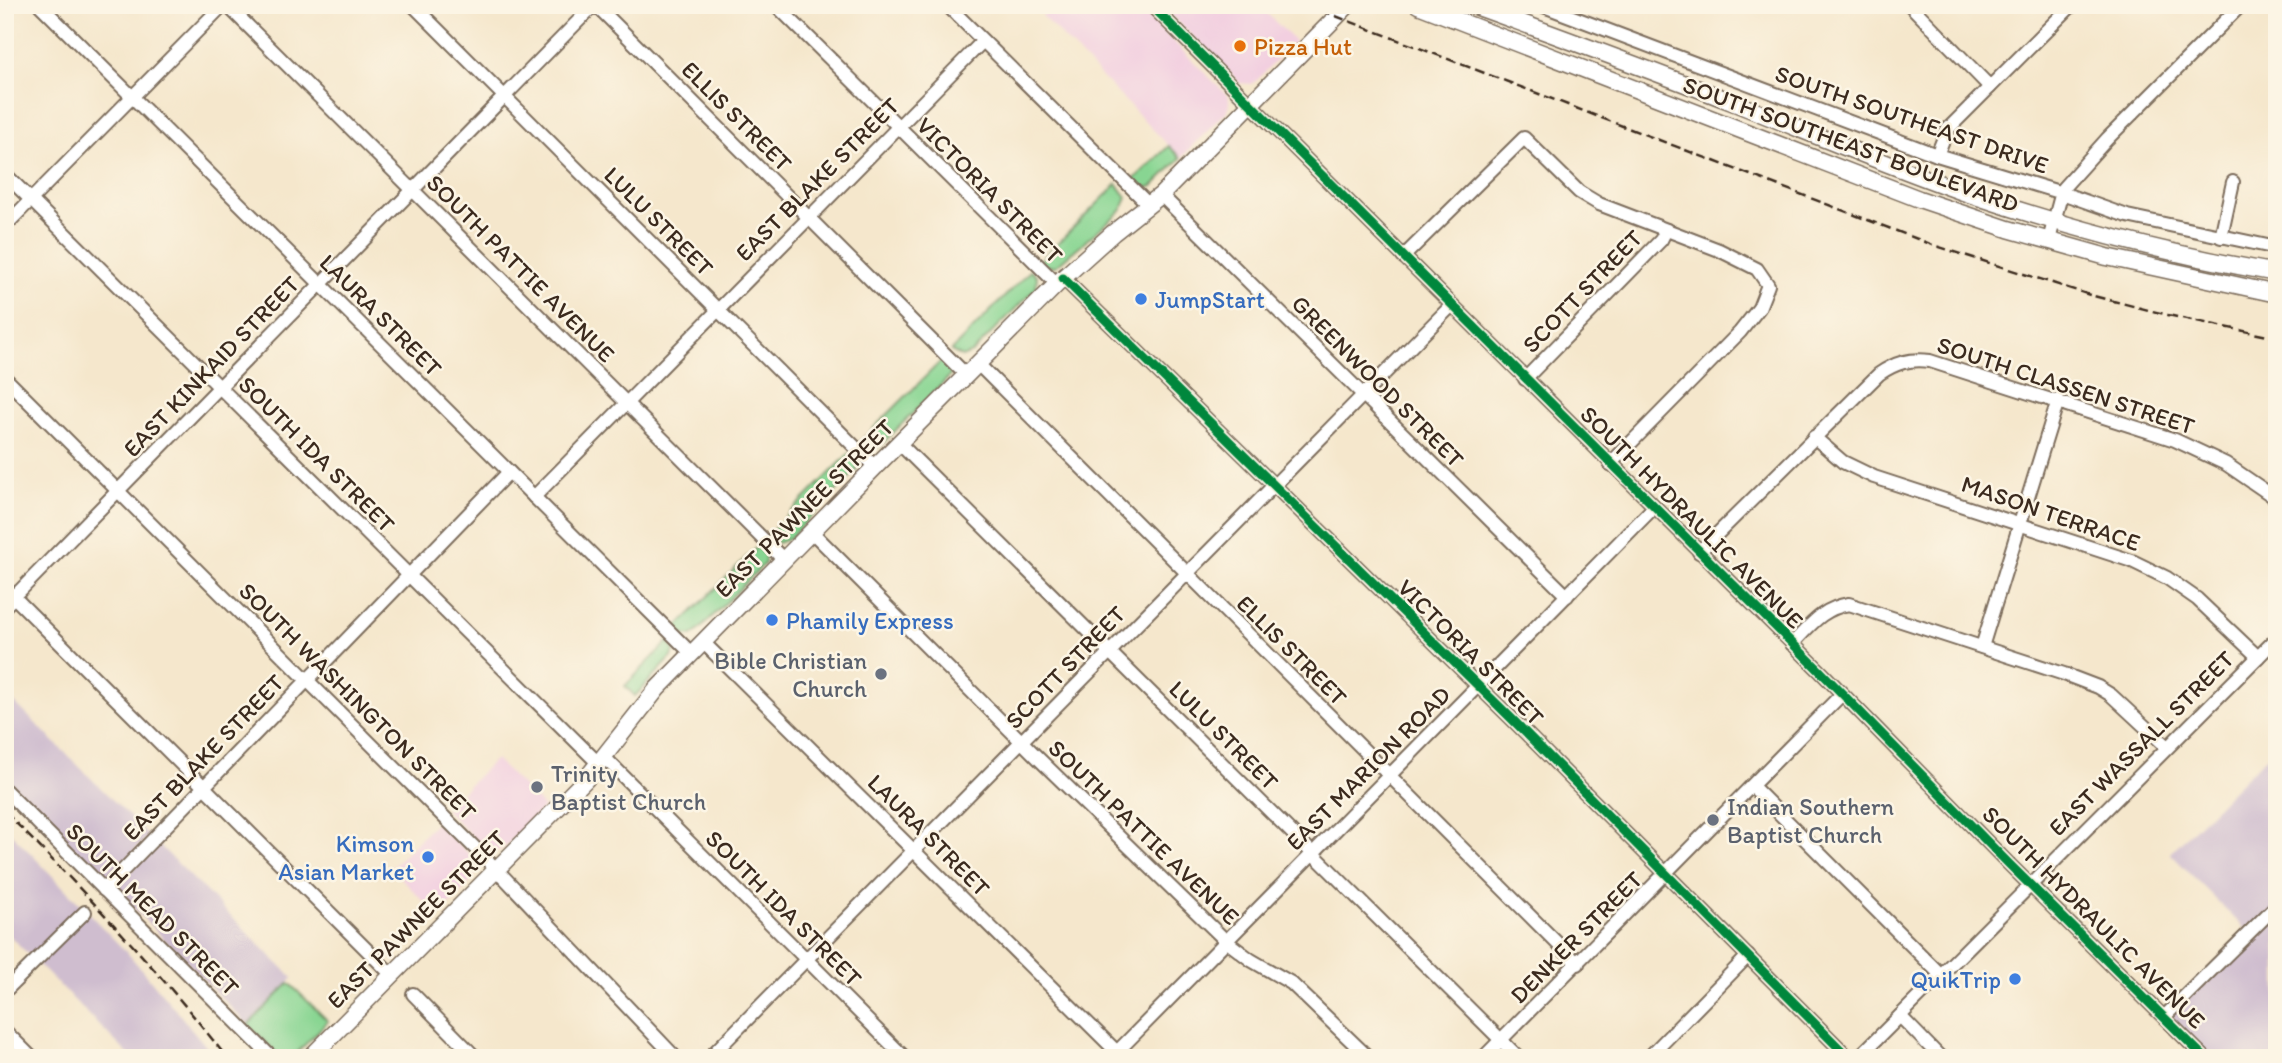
<svg xmlns="http://www.w3.org/2000/svg" width="2282" height="1063" font-family="Itim,sans-serif">
<style>
.built{fill:#f2cfe0}
.industrial{fill:#cfbdcf}
.green{fill:#88d592;stroke:#628058;stroke-width:2}
.lines{fill:none;stroke-linecap:round;stroke-linejoin:round}
.minor-casing{stroke:#7c6c5b;stroke-width:16}
.major-casing{stroke:#7c6c5b;stroke-width:19}
.minor{stroke:#fff;stroke-width:12}
.major{stroke:#fff;stroke-width:16}
.rail{stroke:#3b2a1e;stroke-width:2.5;stroke-dasharray:10 5;stroke-linecap:butt}
.cycleway-casing{stroke:#fcf5e5;stroke-width:13}
.cycleway{stroke:#00873e;stroke-width:9}
.food-dot{fill:#e8710a;stroke:#fcf5e5;stroke-width:2.5}
.shop-dot{fill:#3f7fe0;stroke:#fcf5e5;stroke-width:2.5}
.worship-dot{fill:#6b7280;stroke:#fcf5e5;stroke-width:2.5}
.labels{text-anchor:middle;dominant-baseline:central;stroke-width:5;stroke-linejoin:round;paint-order:stroke}
.food-label{font-size:24px;fill:#c56008;stroke:#fcf5e5;text-anchor:start}
.street-label{font-size:24px;fill:#3b2a1e;stroke:#fcf5e5}
.shop-label{font-size:24px;fill:#366cbe;stroke:#fcf5e5;text-anchor:start}
.worship-label{font-size:24px;fill:#5b616d;stroke:#fcf5e5;text-anchor:start}
</style>
<rect width="100%" height="100%" fill="#fcf5e5"/>
<filter id="ink" filterUnits="userSpaceOnUse"><feTurbulence type="fractalNoise" baseFrequency=".0143" numOctaves="2"/><feDisplacementMap in="SourceGraphic" scale="14" xChannelSelector="R" yChannelSelector="G"/><feConvolveMatrix kernelMatrix="1 2 1 2 8 2 1 2 1" color-interpolation-filters="sRGB"/></filter>
<filter id="wash" filterUnits="userSpaceOnUse"><feTurbulence type="fractalNoise" baseFrequency=".00686" numOctaves="4" result="noise"/><feDisplacementMap in="SourceGraphic" scale="28" xChannelSelector="R" yChannelSelector="G"/><feGaussianBlur stdDeviation="1.57" result="paint"/><feColorMatrix in="noise" values="0 0 0 0 0 0 0 0 0 0 0 0 0 0 0 0 0 1.4 0 .05"/><feComposite in="paint" operator="in"/></filter>
<g filter="url(#wash)">
<rect width="100%" height="100%" fill="#f5e7cc"/>
<g class="built">
<path d="M1052 5H1137L1228 96 1230 105 1226 112 1181 158 1042 16Z"/>
<path d="M1161 5H1258L1295 41 1257 80 1251 84 1240 83Z"/>
<path d="M495 759 544 807 504 848 494 852 483 847 445 809Z"/>
<path d="M437 822 470 855 477 867 474 878 438 916 391 868Z"/>
</g>
<g class="industrial">
<path d="M5 693 149 836 105 881 5 781Z"/>
<path d="M2277 746V1058H2204L2164 1017 2249 933 2170 853Z"/>
<path d="M5 827 131 957 216 1058H132L5 931Z"/>
<path d="M158 844 293 978 248 1025 114 888Z"/>
</g>
<g class="green">
<path d="M1169 146 1181 158 1153 186 1143 189 1131 182Z"/>
<path d="M1117 184 1127 197 1122 210 1056 266H1046L1040 261Z"/>
<path d="M1031 270 1037 276 1036 288 972 353 962 357 951 351Z"/>
<path d="M943 359 950 370V376L881 445 872 449 859 443Z"/>
<path d="M851 452 858 464 856 471 789 539 778 543 767 536Z"/>
<path d="M759 545 765 552V563L696 633 692 636 683 635 676 628Z"/>
<path d="M669 641 674 650 672 657 635 696 625 686Z"/>
<path d="M289 983 328 1021 292 1058H281L248 1025Z"/>
</g>
</g>
<g filter="url(#ink)">
<g class="lines">
<defs>
<g id="minor">
<path d="M40 5 692 654"/>
<path d="M227 5 784 560"/>
<path d="M413 5 875 467"/>
<path d="M596 5 967 376"/>
<path d="M776 5 1057 284"/>
<path d="M947 5 1149 205"/>
<path d="M1151 5 1820 671 2009 864 2205 1058"/>
<path d="M1541 5 1937 155 2062 193 2127 216 2277 248"/>
<path d="M1910 5 1990 87"/>
<path d="M1937 155 1947 130 2072 5"/>
<path d="M5 174 599 764"/>
<path d="M1161 195 1567 596"/>
<path d="M5 226 223 5"/>
<path d="M2221 237 2233 182"/>
<path d="M2049 240 2063 188 2107 139 2241 5"/>
<path d="M1403 257 1524 138 1579 192 1599 204 1719 250 1757 269 1768 285 1759 308 1740 332 1610 464"/>
<path d="M1063 278 1512 719 1849 1058"/>
<path d="M978 364 1578 964"/>
<path d="M5 378 497 870 676 1058"/>
<path d="M1525 379 1661 240 1666 230"/>
<path d="M1814 437 1843 462 1874 477 2132 561 2167 578 2197 599 2258 657"/>
<path d="M899 443 1519 1058"/>
<path d="M534 497 983 41"/>
<path d="M812 532 1039 759 1226 941 1251 960 1291 983 1369 1058"/>
<path d="M1699 552 1879 374C1895 363 1910 358 1930 361L2175 440 2226 464 2277 499"/>
<path d="M5 588 392 975"/>
<path d="M5 606 594 5"/>
<path d="M704 643 1123 1058"/>
<path d="M1792 644C1810 626 1822 608 1849 604L2064 674 2098 687 2111 695 2167 747"/>
<path d="M1982 647 2058 400"/>
<path d="M604 757 905 1058"/>
<path d="M1752 786 1941 975"/>
<path d="M5 790 272 1058"/>
<path d="M104 890 509 472"/>
<path d="M5 991 85 912"/>
<path d="M413 994 476 1058"/>
<path d="M1900 1016 1941 1058"/>
<path d="M2164 1017 2277 905"/>
<path d="M5 1031 32 1058"/>
<path d="M709 1058 1451 306"/>
<path d="M1111 1058 1654 507"/>
<path d="M1483 1058 1842 694"/>
<path d="M1648 1058 1748 956"/>
<path d="M1858 1058 2277 638"/>
</g>
<g id="major">
<path d="M1418 5 1919 199 2008 229 2107 257 2277 294"/>
<path d="M1473 5C1560 37 1646 68 1732 102 1811 133 1889 166 1969 194 2069 228 2172 255 2277 273"/>
<path d="M310 1058 586 779 657 689 875 467 1063 278 1113 233 1161 195 1348 5"/>
</g>
</defs>
<use href="#minor" class="minor-casing"/>
<use href="#major" class="major-casing"/>
<use href="#minor" class="minor"/>
<use href="#major" class="major"/>
<g class="rail">
<path d="M1307 5 1933 245 2090 295 2168 315 2277 338"/>
<path d="M5 812C83 890 159 970 227 1058"/>
</g>
<defs>
<g id="cycleway">
<path d="M1151 5 1820 671 2009 864 2205 1058"/>
<path d="M1063 278 1512 719 1849 1058"/>
</g>
</defs>
<use href="#cycleway" class="cycleway-casing"/>
<use href="#cycleway" class="cycleway"/>
</g>
</g>
<circle class="food-dot" cx="1240" cy="46" r="7"/>
<g class="shop-dot">
<circle cx="1141" cy="299" r="7"/>
<circle cx="772" cy="620" r="7"/>
<circle cx="428" cy="857" r="7"/>
<circle cx="2015" cy="979" r="7"/>
</g>
<g class="worship-dot">
<circle cx="881" cy="674" r="7"/>
<circle cx="537" cy="787" r="7"/>
<circle cx="1713" cy="820" r="7"/>
</g>
<g class="labels">
<g class="food-label">
<text x="1254" y="46">Pizza Hut</text>
</g>
<g class="street-label">
<text transform="translate(737 116) rotate(45)">ELLIS STREET</text>
<text transform="translate(1912 119) rotate(19)">SOUTH SOUTHEAST DRIVE</text>
<text transform="translate(1851 144) rotate(20)">SOUTH SOUTHEAST BOULEVARD</text>
<text transform="translate(817 179) rotate(-45)">EAST BLAKE STREET</text>
<text transform="translate(990 190) rotate(45)">VICTORIA STREET</text>
<text transform="translate(659 221) rotate(45)">LULU STREET</text>
<text transform="translate(521 268) rotate(45)">SOUTH PATTIE AVENUE</text>
<text transform="translate(1582 291) rotate(-46)">SCOTT STREET</text>
<text transform="translate(381 315) rotate(45)">LAURA STREET</text>
<text transform="translate(211 366) rotate(-46)">EAST KINKAID STREET</text>
<text transform="translate(1378 381) rotate(45)">GREENWOOD STREET</text>
<text transform="translate(2066 385) rotate(18)">SOUTH CLASSEN STREET</text>
<text transform="translate(317 454) rotate(45)">SOUTH IDA STREET</text>
<text transform="translate(804 508) rotate(-45)">EAST PAWNEE STREET</text>
<text transform="translate(2051 513) rotate(19)">MASON TERRACE</text>
<text transform="translate(1692 517) rotate(45)">SOUTH HYDRAULIC AVENUE</text>
<text transform="translate(1292 650) rotate(45)">ELLIS STREET</text>
<text transform="translate(1471 652) rotate(45)">VICTORIA STREET</text>
<text transform="translate(1065 667) rotate(-46)">SCOTT STREET</text>
<text transform="translate(358 701) rotate(45)">SOUTH WASHINGTON STREET</text>
<text transform="translate(1224 735) rotate(45)">LULU STREET</text>
<text transform="translate(2141 743) rotate(-45)">EAST WASSALL STREET</text>
<text transform="translate(203 757) rotate(-46)">EAST BLAKE STREET</text>
<text transform="translate(1368 768) rotate(-45)">EAST MARION ROAD</text>
<text transform="translate(1144 832) rotate(44)">SOUTH PATTIE AVENUE</text>
<text transform="translate(929 835) rotate(45)">LAURA STREET</text>
<text transform="translate(784 908) rotate(45)">SOUTH IDA STREET</text>
<text transform="translate(153 909) rotate(45)">SOUTH MEAD STREET</text>
<text transform="translate(2094 917) rotate(45)">SOUTH HYDRAULIC AVENUE</text>
<text transform="translate(416 919) rotate(-45)">EAST PAWNEE STREET</text>
<text transform="translate(1576 937) rotate(-45)">DENKER STREET</text>
</g>
<g class="shop-label">
<text x="1155" y="299">JumpStart</text>
<text x="786" y="620">Phamily Express</text>
<text x="414" y="843" text-anchor="end">Kimson<tspan x="414" dy="28">Asian Market</tspan></text>
<text x="2001" y="979" text-anchor="end">QuikTrip</text>
</g>
<g class="worship-label">
<text x="867" y="660" text-anchor="end">Bible Christian<tspan x="867" dy="28">Church</tspan></text>
<text x="551" y="773">Trinity<tspan x="551" dy="28">Baptist Church</tspan></text>
<text x="1727" y="806">Indian Southern<tspan x="1727" dy="28">Baptist Church</tspan></text>
</g>
</g>
<rect width="2282" height="1063" fill="none" stroke="#fcf5e5" stroke-width="28"/>
</svg>
